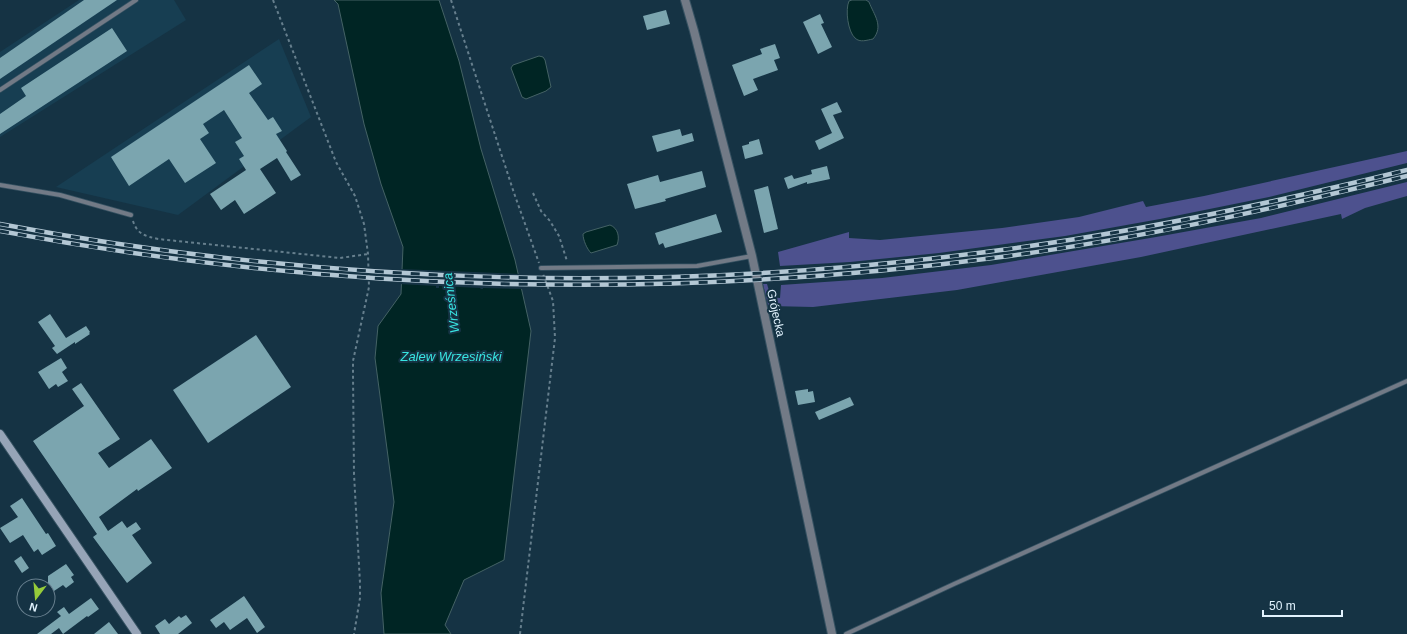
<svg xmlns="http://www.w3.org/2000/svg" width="1407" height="634" font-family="Helvetica,sans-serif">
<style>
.built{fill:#173e52}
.green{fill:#4d518e}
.water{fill:#002524;stroke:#446265}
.pier{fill:#153344}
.building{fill:#7ba5af}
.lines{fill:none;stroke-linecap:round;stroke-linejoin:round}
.lane-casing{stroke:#365262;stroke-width:5.5}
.street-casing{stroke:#365262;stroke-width:10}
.secondary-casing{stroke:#365262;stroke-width:10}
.path{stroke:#667f8d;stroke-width:2;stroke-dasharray:3 3;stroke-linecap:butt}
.lane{stroke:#727a86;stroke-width:4}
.street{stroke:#727a86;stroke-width:8}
.secondary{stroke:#96a4b7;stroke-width:8}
.rail-casing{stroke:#b3c7d4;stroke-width:4.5}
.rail{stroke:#153344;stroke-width:3;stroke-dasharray:9;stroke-linecap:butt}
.labels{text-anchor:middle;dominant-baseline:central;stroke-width:4;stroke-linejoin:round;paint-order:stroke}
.street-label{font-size:12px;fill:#e1f2fd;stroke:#153344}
.water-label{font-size:13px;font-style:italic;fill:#38e4e1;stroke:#153344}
</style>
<rect width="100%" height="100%" fill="#153344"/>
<g class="built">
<path d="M79 0H174L186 20 0 137V52Z"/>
<path d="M279 39 311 117 178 215 56 187Z"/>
</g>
<g class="green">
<path d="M1407 151V163L1269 197 1160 219 1065 236 939 253 850 262 780 266 778 252 849 232V238L880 240 1002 228 1079 217 1143 201 1146 207 1204 196Z"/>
<path d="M1407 182V196L1365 208 1342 219 1341 214 1141 257 957 290 813 307 770 306 768 305 763 284H767C769 291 771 298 780 298L781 285 882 278 991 265 1156 237 1261 218Z"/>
</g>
<g class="water">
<path d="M334 0H439L459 61 481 149 515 260 531 331 504 560 464 580 445 625 451 634H384L381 593 394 502 375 358 378 326 401 294 403 247 381 184 364 124 338 4Z"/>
<path d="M852 0H866L869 2C874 15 884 26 873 39 867 40 860 43 855 38 848 32 845 10 849 1Z"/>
<path d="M539 56 543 57 545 60 551 87 546 91 526 99 522 97 511 68 513 65Z"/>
<path d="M610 225C618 228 620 237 617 245L591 253C587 249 583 240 583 234L586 232Z"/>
</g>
<path class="pier" d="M400 269 520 274 523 289 483 288V289H481L480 288 439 286V288H436V286L399 284Z"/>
<g class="building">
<path d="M84 0H117L0 79V58Z"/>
<path d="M666 10 670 24 647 30 643 16Z"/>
<path d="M820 14 824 23 821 24 832 47 818 54 803 22Z"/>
<path d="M112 28 127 51 0 134V114L26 96 21 88Z"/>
<path d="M775 44 780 58 774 60 778 70 753 79 758 90 744 96 732 65 762 54 760 49Z"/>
<path d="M249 65 262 84 249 93 268 120 273 117 282 131 276 134 287 151 286 152 301 175 291 181 277 158 260 169 276 193 244 214 235 200 221 210 210 194 246 170 239 159 244 156 235 142 242 138 224 110 203 124 209 133 200 139 216 163 185 183 169 159 129 186 111 157Z"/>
<path d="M837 102 842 112 833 115 844 138 819 150 815 141 832 133 821 109Z"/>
<path d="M680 129 682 136 692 133 694 141 657 152 652 136Z"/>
<path d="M759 139 763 154 745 159 742 146 749 144V142Z"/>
<path d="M827 166 830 179 807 184V182L788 189 784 178 792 175 794 179 812 174 811 170Z"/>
<path d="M702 171 706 187 665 199 666 201 635 209 627 184 658 175 660 182Z"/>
<path d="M768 186 778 229 764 233 754 190Z"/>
<path d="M716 214 722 232 665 248 663 243 659 245 655 233Z"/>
<path d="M50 314 66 338 86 326 90 332 89 333 90 334 75 344V342L57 354 52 348 55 346 38 322Z"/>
<path d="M256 335 291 387 208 443 173 390Z"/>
<path d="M61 358 67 368 62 372 68 381 58 387 56 384 49 389 38 372Z"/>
<path d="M81 383 120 439 98 453 109 468 151 439 172 468 138 491 137 489 99 517 108 531 122 521 127 528 136 522 141 529 132 535 152 563 127 583 93 537 97 534 33 441 84 406 72 389Z"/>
<path d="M808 389V392L813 391 815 402 798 405 795 391Z"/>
<path d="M850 397 854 405 819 420 815 412Z"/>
<path d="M22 498 46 534 48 533 56 546 42 555 38 549 34 552 23 535 10 543 0 528 18 517 10 506Z"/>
<path d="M21 556 29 568 22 573 14 561Z"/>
<path d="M66 564 74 575 71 577 74 582 66 588 63 585 48 595V576Z"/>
<path d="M244 596 265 627 257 633 247 618 230 630 224 622 216 628 210 620Z"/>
<path d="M91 598 99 609 88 617 87 616 63 634 59 628 51 634H37L61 616 57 612 64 607 69 614Z"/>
<path d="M186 615 192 623 178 634H160L155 626 165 619 169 624 179 616 181 618Z"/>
<path d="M109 622 118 634H94Z"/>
</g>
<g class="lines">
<defs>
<g id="lane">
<path d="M0 90 136 0"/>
<path d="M0 185 60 195 131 215"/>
<path d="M541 268 697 266 752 256"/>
<path d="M846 634 954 584 1407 381"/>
</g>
<path id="street" d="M685 0 694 31 752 256 832 634"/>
<path id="secondary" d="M0 434 137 634"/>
</defs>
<use href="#lane" class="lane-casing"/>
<use href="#street" class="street-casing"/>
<use href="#secondary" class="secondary-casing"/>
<g class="path">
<path d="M273 0 336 162 355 196 364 224 368 254 369 287 353 361V374L354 474 360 583V598L354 634"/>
<path d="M451 0 514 193 539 263"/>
<path d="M533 193 541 211 550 221 559 236 567 261"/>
<path d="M133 221C137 234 145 236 158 239L340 258 368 254"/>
<path d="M520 634 555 338 553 301 543 274"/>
</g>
<use href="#lane" class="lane"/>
<use href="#street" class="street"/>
<use href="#secondary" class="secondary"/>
<defs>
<g id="rail">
<path d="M0 224C330 286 669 295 1001 250 1138 232 1273 203 1407 170"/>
<path d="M0 231C330 293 668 301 1001 257 1138 239 1273 209 1407 176"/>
</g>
</defs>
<use href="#rail" class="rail-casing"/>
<use href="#rail" class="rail"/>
</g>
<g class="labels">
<g class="street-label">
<text transform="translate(776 313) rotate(78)">Grójecka</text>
</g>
<g class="water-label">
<text transform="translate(451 303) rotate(-97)">Wrześnica</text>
<text x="451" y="356">Zalew Wrzesiński</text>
</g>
</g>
<g transform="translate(36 598) rotate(196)"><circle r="19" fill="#153344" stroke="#677f8e"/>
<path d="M0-3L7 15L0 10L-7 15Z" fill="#96cc3a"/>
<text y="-6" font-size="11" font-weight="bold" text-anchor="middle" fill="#e1f2fd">N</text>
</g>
<path d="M1263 610v6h79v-6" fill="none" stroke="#e1f2fd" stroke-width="2"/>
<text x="1269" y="610" font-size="12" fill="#e1f2fd" stroke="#153344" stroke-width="3" paint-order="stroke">50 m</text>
</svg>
